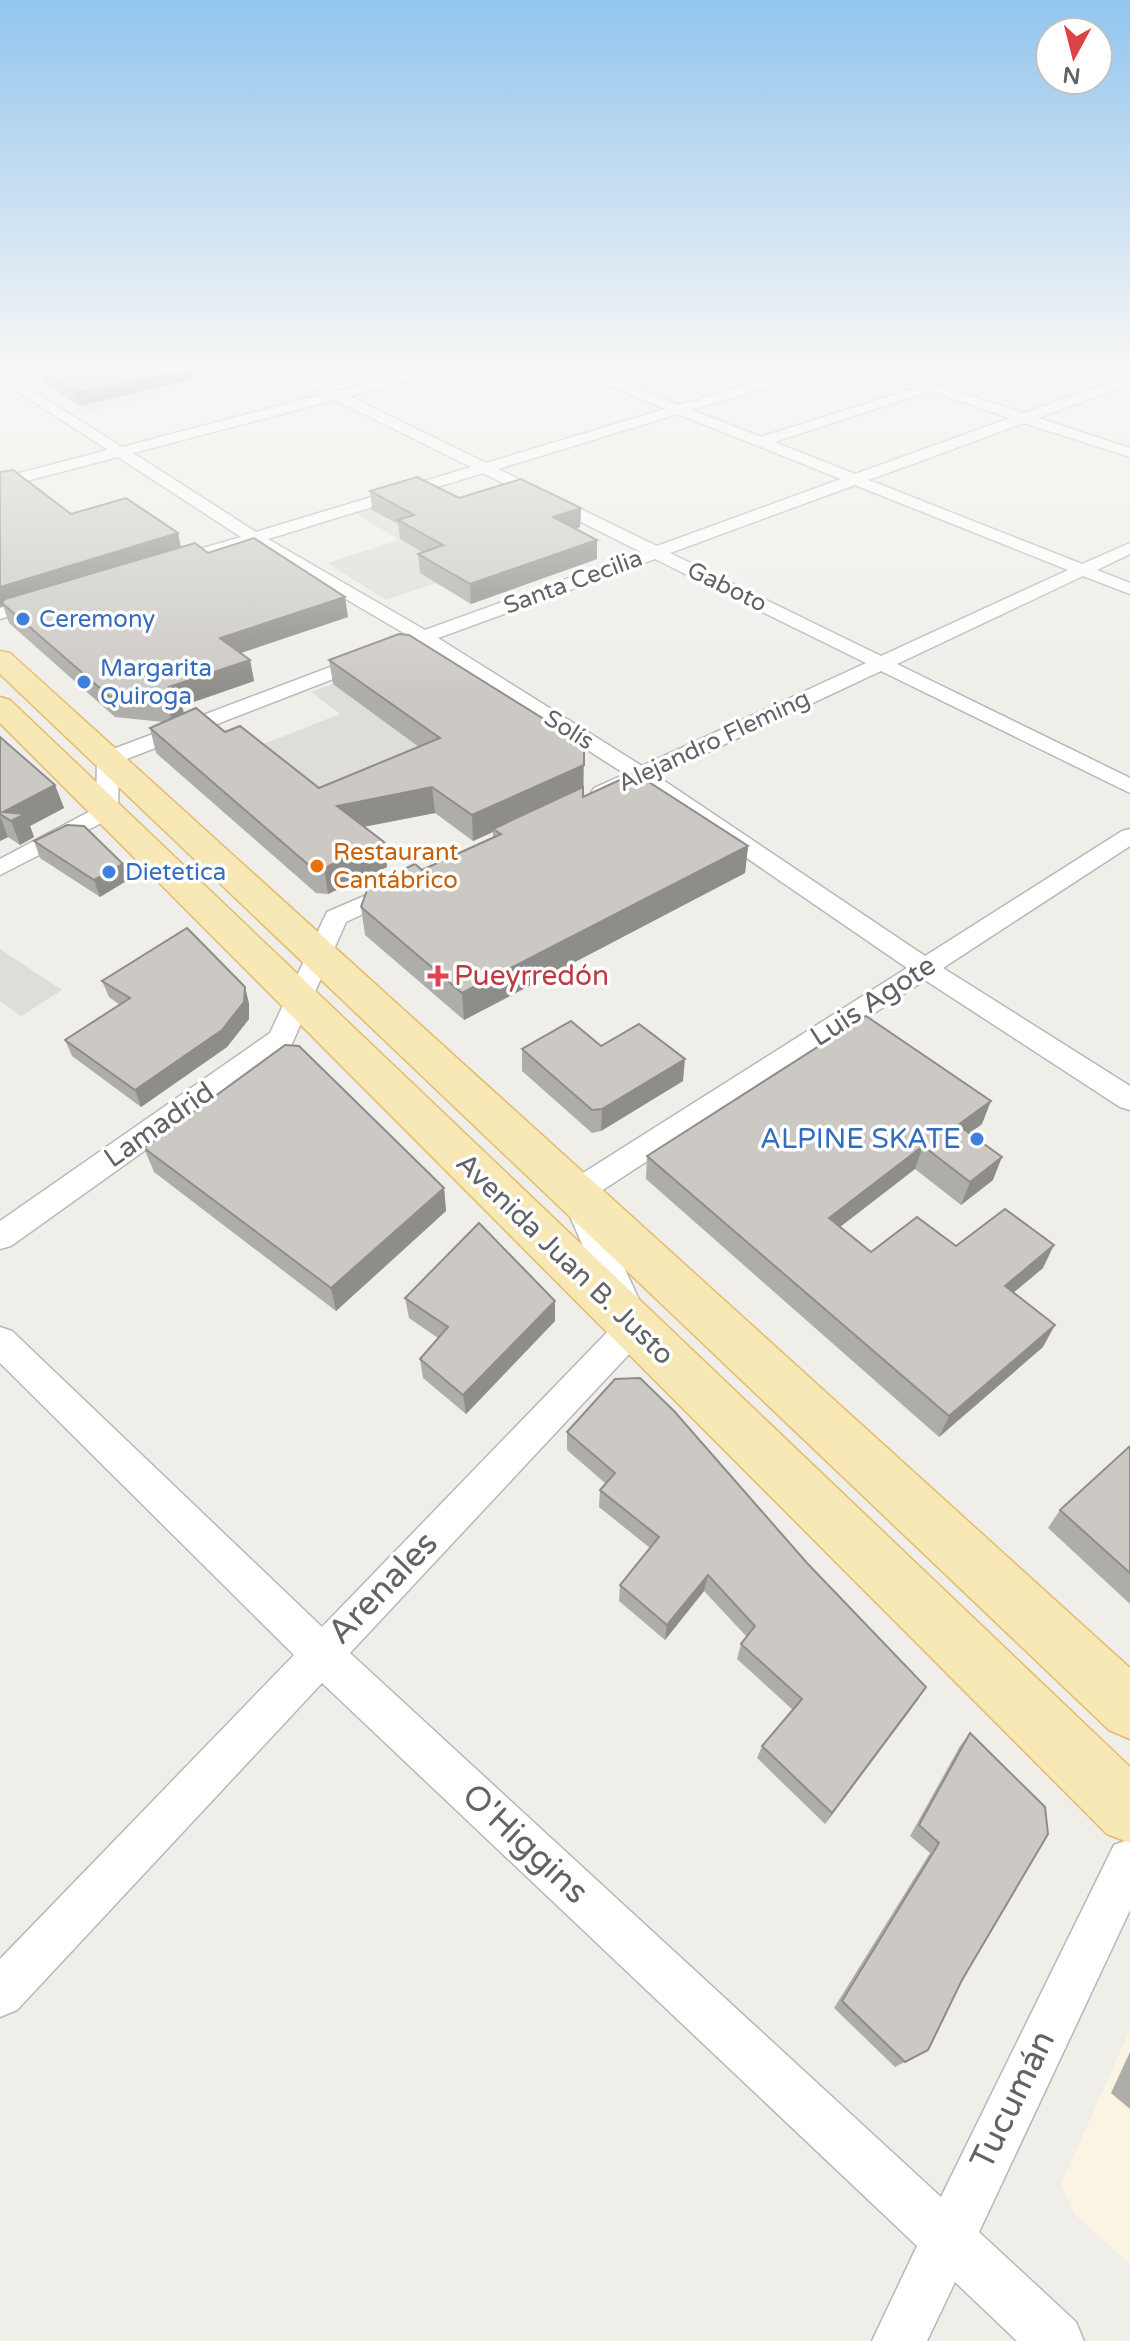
<svg xmlns="http://www.w3.org/2000/svg" width="1130" height="2341" font-family="'Varela Round',sans-serif">
<style>
.commercial{fill:#fcf4e2}
.industrial{fill:#dfddda}
.lines{fill:none;stroke-linecap:round;stroke-linejoin:round}
.street-casing{stroke:#b5b8bb;stroke-width:3}
.primary-casing{stroke:#e6ba6c;stroke-width:3}
.street{fill:#fff;fill-rule:evenodd}
.primary{fill:#f8e8b5;fill-rule:evenodd}
.wall{fill:#afada9}
.shaded-wall{fill:#8f8d8a}
.building{fill:#ccc9c5;stroke:#8f8d8a;stroke-width:2}
.shop-dot{fill:#3f7fe0;stroke:#fff;stroke-width:3}
.food-dot{fill:#e8710a;stroke:#fff;stroke-width:3}
.health-dot{fill:#e0444e;stroke:#fff;stroke-width:3}
.labels{text-anchor:middle;dominant-baseline:central;stroke-width:7;stroke-linejoin:round;paint-order:stroke}
.far-street-label{font-size:24px;fill:#606367;stroke:#fff}
.far-shop-label{font-size:24px;fill:#366cbe;stroke:#fff;text-anchor:start}
.far-food-label{font-size:24px;fill:#c56008;stroke:#fff;text-anchor:start}
.health-label{font-size:28px;fill:#be3a42;stroke:#fff;text-anchor:start}
.street-label{font-size:28px;fill:#606367;stroke:#fff}
.shop-label{font-size:28px;fill:#366cbe;stroke:#fff;text-anchor:end}
.near-street-label{font-size:34px;fill:#606367;stroke:#fff}
</style>
<rect width="100%" height="100%" fill="#f0eee9"/>
<path class="commercial" d="M1130 2030V2264L1075 2215 1061 2184Z"/>
<g class="industrial">
<path d="M110 368H175L196 379 171 385 179 390 87 412 42 382Z"/>
<path d="M415 494 459 517 521 498 580 527 554 537 597 559 471 604 436 583 386 600 327 563 399 540 354 512Z"/>
<path d="M401 659 442 763 324 814 246 751 340 714 311 692Z"/>
<path d="M0 949 62 990 21 1016 0 1001Z"/>
</g>
<g class="lines">
<defs>
<g id="street">
<path d="M275 368H290L338 391 427 368H447L446 371 349 396 486 463 665 409 568 368H585L679 405 804 368H822L821 371 692 410 761 437 918 387 869 371 868 368H886L1024 413 1130 375V384L1038 418 1130 448V457L1024 423 869 480 1082 564 1130 543V554L1097 570 1130 583V594L1083 576 897 664 1130 778V793L881 671 657 776 925 956 1122 831 1130 829V846L943 968 1130 1086V1110L1120 1107 925 980 592 1197 651 1326 646 1336 350 1653 941 2197 1114 1845 1130 1839V1910L979 2232 1076 2322 1084 2341H1017L955 2282 927 2341H872L917 2246 322 1683 17 2010 0 2017V1959L294 1655 0 1363V1327L12 1331 322 1627 616 1323 560 1193 564 1185 907 968 639 784 610 798H594L591 793 594 788 625 774 422 644 404 646 402 642 409 636 252 544 177 567H165L162 563 165 559 241 537 118 457 0 488V478L108 450 0 380V370L122 447 324 394ZM931 391 1010 418 855 474 774 442ZM335 400 471 467 256 532 133 453ZM678 414 841 479 657 546 498 469ZM483 473 641 552 425 630 268 539ZM855 485 1068 570 881 656 670 553ZM655 559 866 663 642 766 438 638Z"/>
<path d="M44 595 50 596 53 600 50 604 0 619V608Z"/>
<path d="M370 652 380 658 377 662 119 762 118 811 115 816 0 875V859L96 808 97 759 100 754Z"/>
<path d="M399 881 408 883 411 888 408 893 346 922 291 1046 11 1246 0 1249V1221L270 1033 327 912Z"/>
</g>
<g id="primary">
<path d="M0 651 10 653 1130 1668V1739L1109 1730 0 674Z"/>
<path d="M0 697 10 700 1130 1767V1843L1107 1834 0 723Z"/>
</g>
</defs>
<use href="#street" class="street-casing"/>
<use href="#primary" class="primary-casing"/>
<use href="#street" class="street"/>
<use href="#primary" class="primary"/>
</g>
<g class="wall">
<path d="M20 368H194L196 379 79 406 46 384 42 372 45 371 31 374Z"/>
<path d="M370 491 581 508 580 527 576 529 597 540V559L471 604 420 573 418 554 422 552 400 539 398 524 372 510Z"/>
<path d="M71 514 178 533 181 547 208 553 348 617 241 653 250 660 254 681 182 706 184 713 225 732 319 788 419 747 333 684 329 660 583 797 748 846 745 873 464 1020 365 935 361 907 422 870 493 837V832L473 841 435 813 364 827 384 842 387 867 328 894 316 893 156 753 150 728 163 722 115 717 9 623 3 606 0 607Z"/>
<path d="M0 737 55 785 64 808 30 826 34 837 20 845 8 837 0 841Z"/>
<path d="M34 841 128 880 100 897 40 858Z"/>
<path d="M102 981 245 987 249 1004V1019L227 1047 141 1107 72 1056 65 1040 120 1005 109 997Z"/>
<path d="M601 1046 683 1081 601 1131 592 1133 522 1071V1049Z"/>
<path d="M982 1124 969 1133 993 1180 961 1205 915 1169 840 1227 871 1252 956 1246 1043 1268 1013 1293 1043 1347 939 1437 646 1179 647 1156Z"/>
<path d="M144 1148 444 1188 446 1211 336 1311 154 1172Z"/>
<path d="M405 1298 555 1301V1321L466 1414 423 1378 420 1359 438 1338 409 1318Z"/>
<path d="M567 1432 807 1563 926 1687 825 1824 757 1758 762 1746 793 1710 737 1659 741 1644 747 1637 704 1591 665 1640 619 1601 620 1585 650 1548 599 1507 600 1490 605 1483 567 1450Z"/>
<path d="M1130 1446V1604L1048 1528 1060 1510Z"/>
<path d="M970 1733 962 1980 928 2050 895 2067 834 2008 930 1853 910 1836 960 1746Z"/>
<path d="M1130 2052V2109L1111 2093Z"/>
</g>
<g class="shaded-wall">
<path d="M29 368H63L31 374Z"/>
<path d="M191 368H194L196 379 79 406 75 393Z"/>
<path d="M581 508 580 527 553 537V517Z"/>
<path d="M178 533 181 550 2 603 3 606 0 607V587Z"/>
<path d="M597 540V559L471 604 470 584Z"/>
<path d="M345 597 348 617 225 658 220 638Z"/>
<path d="M250 660 254 681 182 706 185 718 172 723 167 702 169 687Z"/>
<path d="M584 744 583 824 493 829V832L473 841 472 815Z"/>
<path d="M55 785 64 808 30 826 34 837 20 845 11 821 3 812Z"/>
<path d="M432 787 435 813 341 831 337 806Z"/>
<path d="M0 816 8 837 0 841Z"/>
<path d="M384 842 387 867 328 894 324 868Z"/>
<path d="M748 846 745 873 464 1020 462 993Z"/>
<path d="M123 864 128 880 100 897 94 880Z"/>
<path d="M245 987 249 1004V1019L227 1047 141 1107 135 1090Z"/>
<path d="M685 1059 683 1081 601 1131 602 1109Z"/>
<path d="M991 1101 982 1124 949 1148 958 1125Z"/>
<path d="M923 1146 915 1169 823 1240 829 1218Z"/>
<path d="M1002 1157 993 1180 961 1205 970 1182Z"/>
<path d="M444 1188 446 1211 336 1311 331 1288Z"/>
<path d="M1054 1245 1043 1268 995 1308 1005 1286Z"/>
<path d="M555 1301V1321L466 1414 463 1395Z"/>
<path d="M1055 1325 1043 1347 939 1437 949 1416Z"/>
<path d="M708 1575 704 1591 665 1640 667 1625Z"/>
<path d="M926 1687 917 1701 825 1824 832 1813Z"/>
</g>
<g class="building">
<path d="M60 368H191L75 393 42 372Z"/>
<path d="M13 470 71 514 126 498 178 533 0 587V472Z"/>
<path d="M417 477 459 498 521 479 581 508 553 517 597 540 470 584 418 554 443 545 398 520 414 515 370 491Z"/>
<path d="M254 538 345 597 220 638 250 660 169 687 180 697 167 702 109 696 2 603 5 599 195 543 208 553Z"/>
<path d="M399 634 409 635 584 744V765L472 815 432 787 337 806 384 842 324 868 311 867 150 728 196 708 225 732 240 726 319 788 440 738 329 660Z"/>
<path d="M0 737 55 785 3 812 25 814 11 821 0 814Z"/>
<path d="M635 773 748 846 462 993 361 907 369 885 415 864 422 870 501 834 493 829 583 787V797Z"/>
<path d="M67 825 84 826 123 864 94 880 34 841Z"/>
<path d="M187 928 245 987 244 1002 222 1030 135 1090 65 1040 130 998 102 981Z"/>
<path d="M866 1016 991 1101 958 1125 1002 1157 970 1182 923 1146 829 1218 871 1252 917 1217 956 1246 1005 1209 1054 1245 1005 1286 1055 1325 949 1416 647 1156Z"/>
<path d="M571 1021 601 1046 639 1024 685 1059 602 1109 592 1110 522 1049Z"/>
<path d="M285 1045 299 1046 444 1188 331 1288 144 1148Z"/>
<path d="M479 1223 555 1301 463 1395 420 1359 448 1327 405 1298Z"/>
<path d="M640 1378 674 1411 807 1563 926 1687 832 1813 762 1746 802 1699 741 1644 755 1626 708 1575 667 1625 620 1585 659 1537 600 1490 615 1473 567 1432 615 1379Z"/>
<path d="M1130 1446V1573L1060 1510Z"/>
<path d="M970 1733 1045 1807 1048 1834 962 1980 928 2050 905 2062 842 2001 939 1843 919 1825Z"/>
</g>
<linearGradient id="sky" x2="0" y2="1"><stop stop-color="#92c5ee"/><stop offset="0.53" stop-color="#f8f7f5"/><stop offset="1" stop-color="#f8f7f5" stop-opacity="0"/></linearGradient>
<rect width="1130" height="695" fill="url(#sky)"/>
<g class="shop-dot">
<circle cx="23" cy="619" r="8"/>
<circle cx="84" cy="682" r="8"/>
<circle cx="109" cy="872" r="8"/>
<circle cx="977" cy="1139" r="8"/>
</g>
<circle class="food-dot" cx="317" cy="866" r="8"/>
<path class="health-dot" d="M434 964h8v8h8v8h-8v8h-8v-8h-8v-8h8z"/>
<g class="labels">
<g class="far-street-label">
<text transform="translate(573 582) rotate(-20)">Santa Cecilia</text>
<text transform="translate(727 587) rotate(26)">Gaboto</text>
<text transform="translate(569 730) rotate(32)">Solís</text>
<text transform="translate(714 741) rotate(-25)">Alejandro Fleming</text>
</g>
<g class="far-shop-label">
<text x="39" y="619">Ceremony</text>
<text x="100" y="668">Margarita<tspan x="100" dy="28">Quiroga</tspan></text>
<text x="125" y="872">Dietetica</text>
</g>
<g class="far-food-label">
<text x="333" y="852">Restaurant<tspan x="333" dy="28">Cantábrico</tspan></text>
</g>
<g class="health-label">
<text x="454" y="976">Pueyrredón</text>
</g>
<g class="street-label">
<text transform="translate(873 1001) rotate(-33)">Luis Agote</text>
<text transform="translate(159 1125) rotate(-35)">Lamadrid</text>
<text transform="translate(565 1259) rotate(44)">Avenida Juan B. Justo</text>
</g>
<g class="shop-label">
<text x="961" y="1139">ALPINE SKATE</text>
</g>
<g class="near-street-label">
<text transform="translate(383 1588) rotate(-46)">Arenales</text>
<text transform="translate(525 1844) rotate(43)">O'Higgins</text>
<text transform="translate(1013 2100) rotate(-64)">Tucumán</text>
</g>
</g>
<g transform="translate(1074 56) rotate(187)"><circle r="38" fill="#ffffff" stroke="#bfc1c2" stroke-width="2"/>
<path d="M0-6L14 30L0 20L-14 30Z" fill="#db4443"/>
<text y="-12" font-size="22" font-weight="bold" text-anchor="middle" fill="#606367">N</text>
</g>
</svg>
